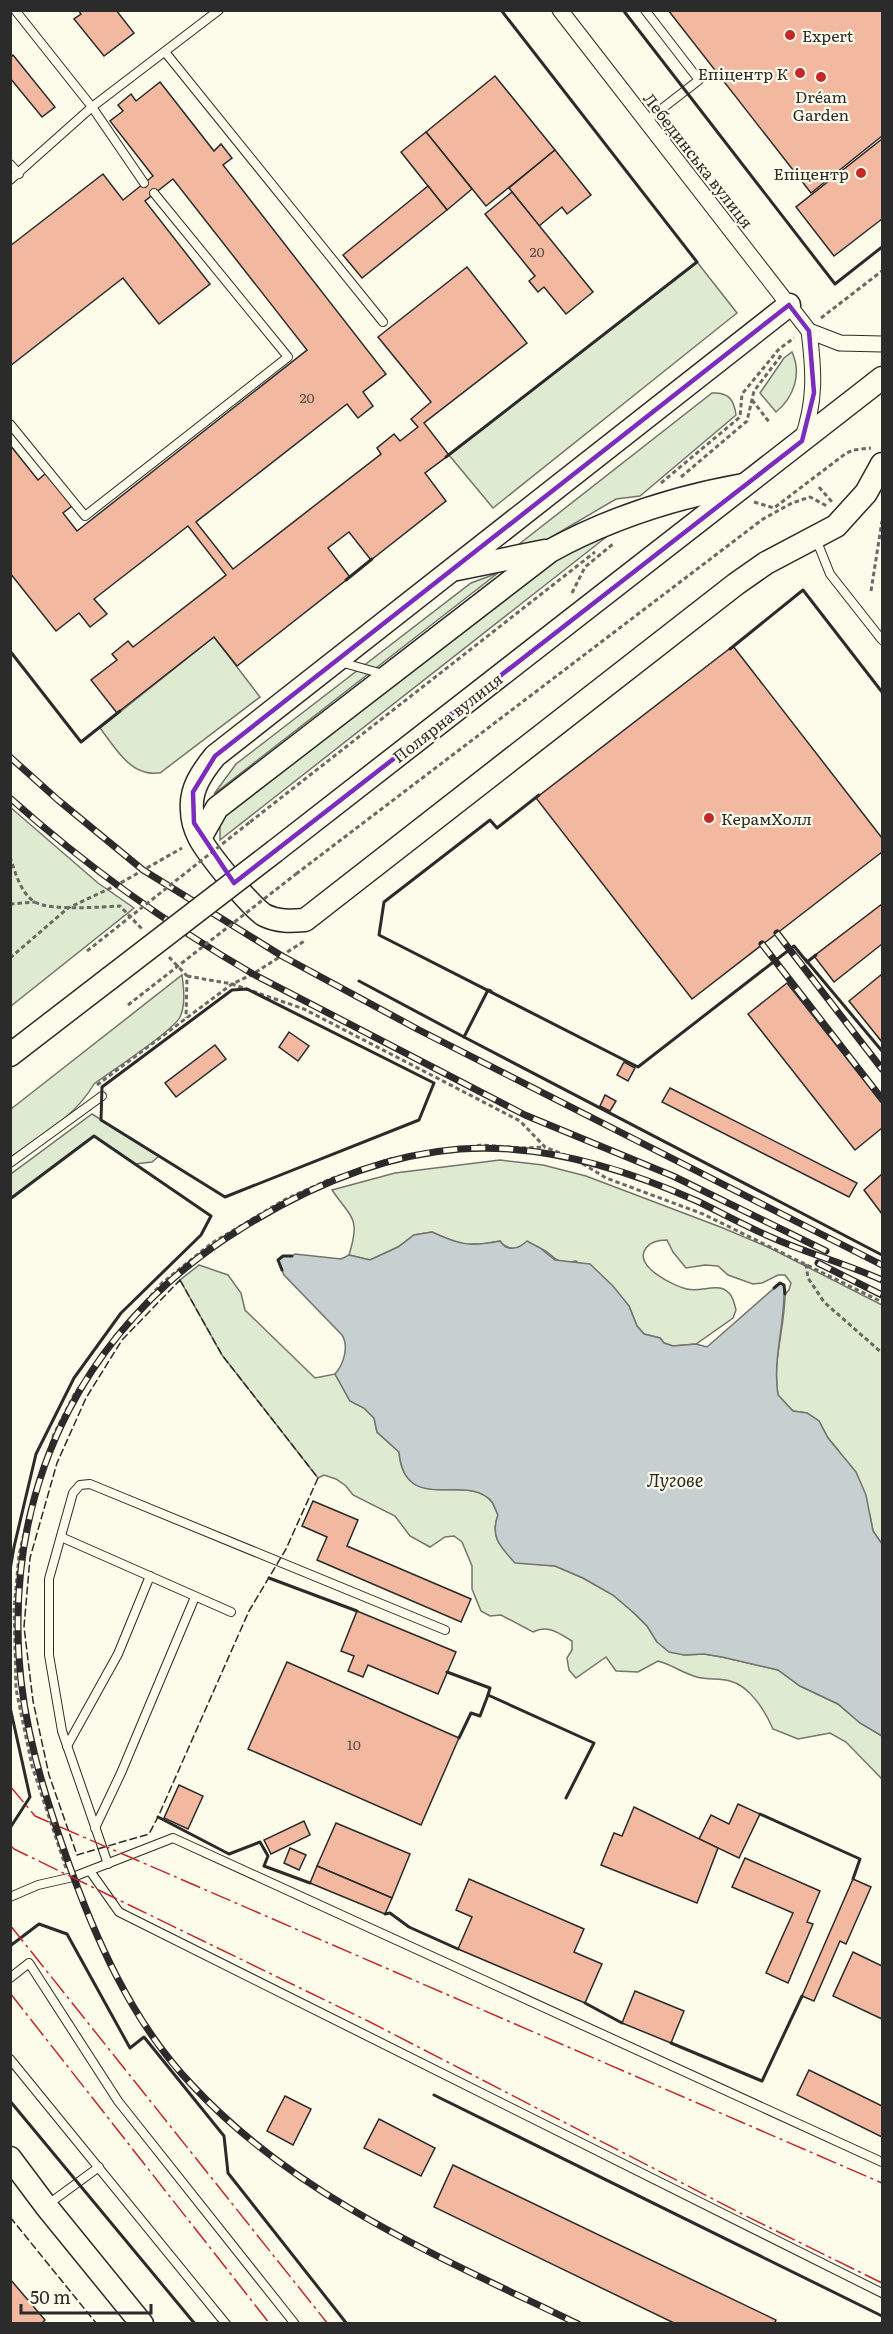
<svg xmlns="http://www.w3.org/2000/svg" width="893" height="2334" font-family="Literata,serif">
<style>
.green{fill:#deebd1;stroke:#74746e;stroke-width:1.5}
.water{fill:#c7d0d0;stroke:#74746e;stroke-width:1.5}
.building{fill:#f2b8a0;stroke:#2b2b2b;stroke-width:1.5}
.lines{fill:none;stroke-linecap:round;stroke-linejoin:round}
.lane-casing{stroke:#2b2b2b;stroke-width:10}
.street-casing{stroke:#2b2b2b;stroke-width:17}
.secondary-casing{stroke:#2b2b2b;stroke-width:25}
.path{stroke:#6a6964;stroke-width:3;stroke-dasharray:4.5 3;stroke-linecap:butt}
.lane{stroke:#fdfbea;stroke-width:8}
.street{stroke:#fdfbea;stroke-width:15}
.secondary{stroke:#fdfbea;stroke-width:22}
.rail-casing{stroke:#2b2b2b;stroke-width:7}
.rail{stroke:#fdfbea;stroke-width:4.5;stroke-dasharray:14;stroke-linecap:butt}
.secondary-bridge-casing{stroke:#2b2b2b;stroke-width:25;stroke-linecap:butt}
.path-bridge{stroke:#6a6964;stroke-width:3;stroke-dasharray:4.5 3;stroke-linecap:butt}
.secondary-bridge{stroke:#fdfbea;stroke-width:22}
.fence{stroke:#2b2b2b;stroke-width:1.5;stroke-dasharray:8 3;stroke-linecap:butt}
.wall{stroke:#2b2b2b;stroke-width:3}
.power{stroke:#c62828;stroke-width:1.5;stroke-dasharray:21 4.5 3 4.5;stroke-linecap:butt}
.marked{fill:none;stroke:#7b2cbf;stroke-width:4.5;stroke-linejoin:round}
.poi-dot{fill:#c62828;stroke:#fdfbea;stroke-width:2}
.labels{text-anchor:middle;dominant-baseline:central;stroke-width:4.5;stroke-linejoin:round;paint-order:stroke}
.number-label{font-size:14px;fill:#5d4e48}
.poi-label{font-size:16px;fill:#2b2b2b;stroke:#fdfbea;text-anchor:start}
.street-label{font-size:16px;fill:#2b2b2b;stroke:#fdfbea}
.water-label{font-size:18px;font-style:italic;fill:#2b2b2b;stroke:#fdfbea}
</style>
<rect width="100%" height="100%" fill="#fdfbea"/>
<g class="green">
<path d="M697 262 737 313 493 508 449 455Z"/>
<path d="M792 352C802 374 794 397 776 412L760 393 784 358Z"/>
<path d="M712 393C728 392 734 399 736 415L640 496 616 499 543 542 509 552Z"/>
<path d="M614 531 220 840V823L229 810 553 559Z"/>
<path d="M498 573 214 794 236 764 471 583Z"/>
<path d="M214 637 260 697 160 773C156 773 150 774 145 772 126 768 111 742 100 728Z"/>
<path d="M10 807 98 883 134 908 11 1006Z"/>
<path d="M182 975C184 988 186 1005 180 1017 173 1031 110 1072 94 1084 75 1117 40 1136 11 1157V1109Z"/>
<path d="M92 1114 159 1156 152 1162 135 1164 94 1136 11 1199V1174Z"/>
<path d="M500 1160 543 1165 586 1176 723 1228 770 1248 882 1305V1544L873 1531 870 1515 838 1450 828 1438 819 1421 807 1413 793 1411 778 1395C772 1361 785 1328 785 1294L789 1290 791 1283 785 1275H778L762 1283 753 1284 728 1275 718 1266 705 1265 686 1268 673 1252 667 1240C660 1240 651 1241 646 1248 632 1266 674 1286 687 1289 698 1292 710 1286 720 1288 731 1290 734 1301 736 1310L733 1318 696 1344 673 1346 664 1343 660 1338 644 1334 637 1326 629 1306 576 1261C550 1266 554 1250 536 1247 523 1245 509 1254 500 1241L484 1244H459L432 1232 414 1235 398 1247 370 1260 349 1255C361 1217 351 1218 332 1190L395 1173Z"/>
<path d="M199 1265 228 1275 241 1293 245 1310 315 1378 335 1374 350 1401 364 1408 374 1418 377 1432 399 1452C404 1516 468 1471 492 1502 494 1505 496 1511 498 1515 490 1537 500 1546 515 1562L555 1566 583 1578 613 1595 634 1613 647 1626 657 1642 684 1655 704 1654 722 1657 778 1670 800 1686 838 1704 860 1723 882 1736V1779L846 1742 830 1733 798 1739 773 1729C765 1711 750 1686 730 1681 720 1678 708 1680 697 1677 682 1673 673 1665 658 1661L638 1672 616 1671 606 1657 576 1678 569 1670 567 1658 572 1650V1641C559 1633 547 1624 533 1632L501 1615 490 1616 481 1611 472 1589V1566L462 1542 454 1536 445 1537 430 1547 410 1536 395 1516 353 1495 346 1486 336 1479 324 1475 318 1478 222 1355 180 1280Z"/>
</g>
<path class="water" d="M432 1232C460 1245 470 1247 500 1241 507 1252 519 1249 527 1241L540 1248 555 1260 590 1264 613 1286 629 1306 637 1326 644 1334 660 1338 664 1343 673 1346 696 1344 707 1347 780 1283 784 1285C786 1322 772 1358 778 1395L793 1411 807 1413 819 1421 828 1438 856 1472 866 1495 873 1531 882 1544V1736L860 1723 838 1704 800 1686 778 1670 722 1657 704 1654 684 1655 669 1652 657 1642 647 1626 634 1613 613 1595 583 1578 555 1566 515 1563C500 1546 490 1537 498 1515 496 1511 494 1505 492 1502 467 1471 405 1517 399 1452L377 1432 374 1418 364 1408 350 1401 335 1374C344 1364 349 1346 342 1335L284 1275 278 1260 283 1256H292L295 1254 341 1259 349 1255 370 1260 398 1247 414 1235Z"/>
<g class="building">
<path d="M78 10H116L134 33 104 56 74 19 81 14Z"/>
<path d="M668 10H882V136L811 193Z"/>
<path d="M13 55 55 107 42 117 10 78V58Z"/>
<path d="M495 76 555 150 486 206 426 132Z"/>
<path d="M160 82 214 151 221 144 232 158 223 165 386 374 363 392 373 406 358 418 347 404 196 522 233 569 381 454 377 448 394 434 400 441 418 427 411 419 431 402 378 337 467 267 527 343 424 423 449 455 425 473 446 501 371 560 349 532 328 548 350 577 237 666 214 637 117 713 91 680 117 660 112 654 128 641 133 647 226 575 188 526 94 599 107 614 90 627 79 613 56 631 10 573V445L38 480 46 473 72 506 63 513 77 531 307 350 173 179 145 201 210 284 159 324 123 278 10 366V246L103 174 123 200 153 176 110 121 123 111 118 105 131 94 136 101Z"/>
<path d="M426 132 472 189 447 210 401 152Z"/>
<path d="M882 139V219L834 256 796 207Z"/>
<path d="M555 150 591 195 567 214 562 207 539 226 509 188Z"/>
<path d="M428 186 447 210 362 278 343 255Z"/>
<path d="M512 192 593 292 566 314 544 287 538 292 529 281 535 276 485 214Z"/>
<path d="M733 646 882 838V852L692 999 536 798Z"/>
<path d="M882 904V944L834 982 814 956Z"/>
<path d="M882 974V1042L849 1001Z"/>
<path d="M787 983 882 1103V1128L855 1150 748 1014Z"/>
<path d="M289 1032 309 1046 298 1061 279 1047Z"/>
<path d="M215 1045 226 1059 176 1097 165 1083Z"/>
<path d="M624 1062 635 1068 628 1081 617 1075Z"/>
<path d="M670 1088 857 1183 849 1197 662 1102Z"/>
<path d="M605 1095 616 1101 610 1111 600 1106Z"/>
<path d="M882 1174V1214L864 1190Z"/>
<path d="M313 1501 358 1520 347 1546 471 1599 461 1622 317 1560 327 1537 302 1526Z"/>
<path d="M357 1611 456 1652 438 1694 368 1665 363 1677 348 1671 354 1656 341 1651Z"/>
<path d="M287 1662 459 1738 421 1825 248 1749Z"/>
<path d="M179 1785 203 1796 188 1829 164 1818Z"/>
<path d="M738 1804 760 1814 739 1858 699 1839 711 1815 729 1824Z"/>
<path d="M634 1807 718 1848 697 1903 601 1865 614 1833 622 1836Z"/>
<path d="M304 1821 310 1835 271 1854 264 1840Z"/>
<path d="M336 1823 410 1854 392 1898 317 1866Z"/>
<path d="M290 1848 306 1855 299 1870 284 1863Z"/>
<path d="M745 1858 820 1891 807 1922 813 1924 788 1983 766 1973 793 1913 732 1887Z"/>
<path d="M317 1866 392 1898 385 1914 310 1883Z"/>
<path d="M469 1879 584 1929 574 1952 602 1964 585 2003 458 1949 472 1917 456 1910Z"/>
<path d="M853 1879 871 1887 846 1944 840 1941 814 2001 802 1996Z"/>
<path d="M853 1952 882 1966V2019L833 1996Z"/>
<path d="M635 1991 684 2011 671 2043 622 2023Z"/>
<path d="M809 2070 882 2106V2137L797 2095Z"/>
<path d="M285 2096 311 2109 293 2145 267 2131Z"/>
<path d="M379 2119 435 2148 421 2176 364 2148Z"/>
<path d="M453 2165 776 2320 774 2324H676L434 2207Z"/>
<path d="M10 2279 45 2320 41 2324H10Z"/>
</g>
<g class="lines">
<defs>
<g id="lane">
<path d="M15 10 92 107 144 183"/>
<path d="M645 10 699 80 646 121"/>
<path d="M165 52 383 322"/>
<path d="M10 164 19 174"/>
<path d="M10 180 92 107 219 10"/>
<path d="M10 424 85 516 288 357 154 193"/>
<path d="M816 539 830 574 882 640"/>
<path d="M340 662 383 674"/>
<path d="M10 1163 102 1096"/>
<path d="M61 1537 231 1612"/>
<path d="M67 1746 118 1654 150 1576"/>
<path d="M95 1828 121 1773 195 1597"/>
<path d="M108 1864 62 1731 49 1655V1579L73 1493 80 1485 90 1484 445 1630"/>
<path d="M90 1871 119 1912 882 2293"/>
<path d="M10 1897 38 1885 73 1877 173 1838 882 2162"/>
<path d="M10 1978 29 1963 118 2101 295 2324"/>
<path d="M10 2059 226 2324"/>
<path d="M47 2205 99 2167"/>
</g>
<g id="street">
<path d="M560 10 809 331 840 343 882 344"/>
<path d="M802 440C816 401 814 371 809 331"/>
</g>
<g id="secondary">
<path d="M789 305 215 756C202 772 190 789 192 810 192 819 195 829 199 837 207 853 250 906 264 915 278 922 291 921 305 920L736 584 766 563 836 526 866 493 882 464"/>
<path d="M457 569 545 551"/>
<path d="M200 838 217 808 550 551C610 518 676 497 743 485"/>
<path d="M275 851 882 378"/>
<path d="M10 1055 110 978"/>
<path d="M10 2158 46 2206 142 2324"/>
</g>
</defs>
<use href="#lane" class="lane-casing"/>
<use href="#street" class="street-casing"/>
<use href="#secondary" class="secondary-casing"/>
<g class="path">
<path d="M821 318 882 271"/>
<path d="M752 400 770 423"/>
<path d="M681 477 747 421 754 391 783 353"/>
<path d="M661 483 740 417 742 394 779 349 794 338"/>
<path d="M819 487 832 502"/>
<path d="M754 502 774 508 845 454 853 450 871 448"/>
<path d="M871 591 882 521"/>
<path d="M572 593 585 567 613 544"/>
<path d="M250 822 595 552"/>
<path d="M10 857C15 872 21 894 35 902 50 911 102 907 120 906L142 929"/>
<path d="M296 874 763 519 792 503 810 497 827 506"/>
<path d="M10 904 35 902"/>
<path d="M169 957 187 976 186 1018"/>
<path d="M10 958 68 908 117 885 182 848"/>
<path d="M187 976 232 984 304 1009 520 1121 545 1147 575 1159 606 1178 703 1214 882 1302"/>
<path d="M97 1085 232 984 253 974 306 940"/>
<path d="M806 1264 808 1278 824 1302 882 1353"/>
<path d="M66 1868 32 1766 16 1689 14 1609 19 1555 29 1512 54 1434 75 1393 125 1325 162 1283 212 1243 284 1200 330 1179 393 1158 482 1145 522 1148 545 1147"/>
</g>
<use href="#lane" class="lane"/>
<use href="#street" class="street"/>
<use href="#secondary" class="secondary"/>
<defs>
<g id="rail">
<path d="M10 757 58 800 143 870 282 956 419 1030 882 1265"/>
<path d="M10 798C85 865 167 924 253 974L525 1115 673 1176 826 1251"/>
<path d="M777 933 882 1069"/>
<path d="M762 944 882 1099"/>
<path d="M818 1263 882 1295"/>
<path d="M578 2324C442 2258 297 2198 192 2085 131 2021 94 1936 65 1853 43 1790 23 1725 19 1657 8 1477 88 1323 242 1228 308 1187 382 1155 460 1149 541 1143 623 1168 697 1201 722 1213 747 1227 773 1238 809 1254 847 1264 882 1280"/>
</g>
</defs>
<use href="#rail" class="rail-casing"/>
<use href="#rail" class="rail"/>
<defs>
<path id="secondary-bridge" d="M110 978 275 851"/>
</defs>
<use href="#secondary-bridge" class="secondary-bridge-casing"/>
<g class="path-bridge">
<path d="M87 951 250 822"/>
<path d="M128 1005 296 874"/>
</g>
<use href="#secondary-bridge" class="secondary-bridge"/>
<g class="fence">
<path d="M180 1280 222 1355 318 1478 286 1549 249 1611 158 1817 149 1834 77 1855 49 1775 33 1701 24 1627 30 1558 57 1463 86 1398 122 1340Z"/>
<path d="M10 2217 96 2323 95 2324"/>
</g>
<g class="wall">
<path d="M623 10 835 284 882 247"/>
<path d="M446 457 697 262 501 10"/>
<path d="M346 580 372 559"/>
<path d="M730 649 803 590 882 692"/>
<path d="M10 651 81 742 120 711"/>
<path d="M539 795 497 828 490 820 384 902 379 935 638 1067 794 946 807 962 816 955"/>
<path d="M805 959 882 1051"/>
<path d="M359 981 464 1037"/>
<path d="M247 989 434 1083 419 1120 225 1197 101 1120 102 1087 232 990Z"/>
<path d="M491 991 488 990 464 1037 882 1255"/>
<path d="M10 1199 94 1136 211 1216 201 1235 121 1313 74 1378 36 1454 14 1547 10 1570"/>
<path d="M282 1270 278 1260 283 1256H292"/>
<path d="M774 1288 780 1283 784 1285 785 1294"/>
<path d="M269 1578 357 1611"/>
<path d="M447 1672 490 1688 488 1695 594 1743 566 1798"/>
<path d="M10 1707 30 1797 10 1828"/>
<path d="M459 1738 471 1713 480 1716 488 1695"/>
<path d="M760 1814 860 1859 853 1879"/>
<path d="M158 1817 229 1854 260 1842 268 1856 264 1866 310 1883"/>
<path d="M385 1914 390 1913 409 1927 458 1949"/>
<path d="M10 1946 39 1924 67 1934 130 2048 144 2037 224 2136 228 2173 347 2324"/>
<path d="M585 2003 622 2023"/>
<path d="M671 2043 762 2081 802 1996"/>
<path d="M434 2095 882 2316"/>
<path d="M10 2101 195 2324"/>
</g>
<g class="power">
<path d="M10 1786 35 1816 882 2183"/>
<path d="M10 1845 14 1849 368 2021 746 2216 882 2283"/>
<path d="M10 1925 328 2324"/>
<path d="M10 1993 270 2324"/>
</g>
</g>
<path class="marked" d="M789 305 809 331 814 393 802 441 234 883 194 823 193 792 215 756Z"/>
<g class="poi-dot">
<circle cx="790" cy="35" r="6"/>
<circle cx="800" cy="73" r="6"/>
<circle cx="821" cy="77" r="6"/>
<circle cx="861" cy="173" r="6"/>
<circle cx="709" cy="818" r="6"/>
</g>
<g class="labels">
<g class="number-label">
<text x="537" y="251">20</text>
<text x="307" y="397">20</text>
<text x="354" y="1744">10</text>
</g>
<g class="poi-label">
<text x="802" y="35">Expert</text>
<text x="788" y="73" text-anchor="end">Епіцентр К</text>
<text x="821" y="96" text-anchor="middle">Dréam<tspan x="821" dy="18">Garden</tspan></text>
<text x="849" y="173" text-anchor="end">Епіцентр</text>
<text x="721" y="818">КерамХолл</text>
</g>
<g class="street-label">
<text transform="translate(699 160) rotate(52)">Лебединська вулиця</text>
<text transform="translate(447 717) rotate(-38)">Полярна вулиця</text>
</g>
<g class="water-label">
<text x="675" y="1479">Лугове</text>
</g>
</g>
<rect width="893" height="2334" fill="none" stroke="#2b2b2b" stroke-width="24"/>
<path d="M21 2304v9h130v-9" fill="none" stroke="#2b2b2b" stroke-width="3"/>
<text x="30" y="2304" font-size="18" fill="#2b2b2b" stroke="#fdfbea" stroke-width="4.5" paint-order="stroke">50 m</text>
</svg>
